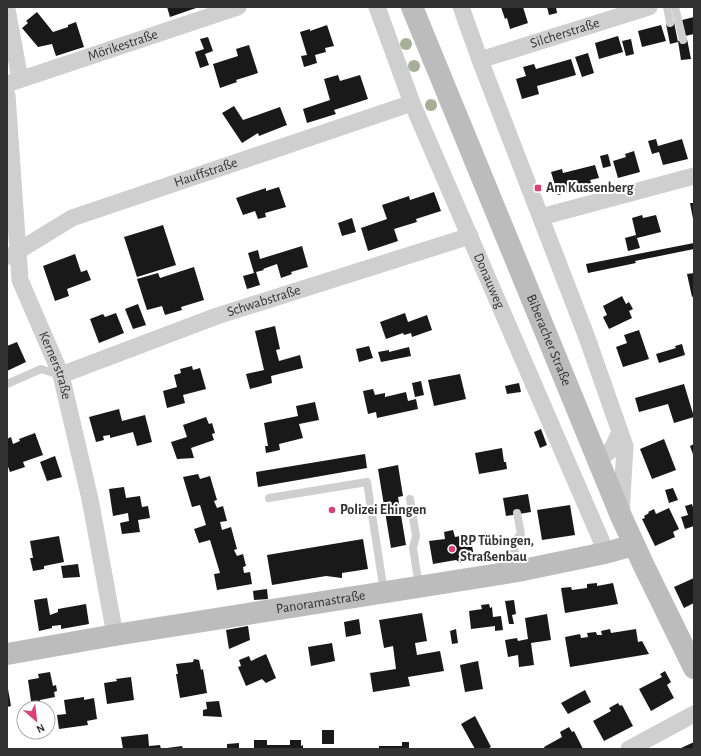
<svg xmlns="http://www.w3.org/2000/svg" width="701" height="756" font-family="'Alegreya Sans',sans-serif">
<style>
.building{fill:#191919}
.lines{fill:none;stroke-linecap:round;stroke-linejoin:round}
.lane{stroke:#cfcfcf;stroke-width:8}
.street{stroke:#cfcfcf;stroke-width:17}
.secondary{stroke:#bcbcbc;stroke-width:22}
.tree{fill:#a7ae96}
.poi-dot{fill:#db4172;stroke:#fff;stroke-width:1.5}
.labels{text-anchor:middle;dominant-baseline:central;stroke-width:4;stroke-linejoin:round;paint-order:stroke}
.street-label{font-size:14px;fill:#323232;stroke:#fff}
.poi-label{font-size:14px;font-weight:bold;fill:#323232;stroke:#fff;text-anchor:start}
</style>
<rect width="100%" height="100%" fill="#fff"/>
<g class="building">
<path d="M167 7H199L170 17Z"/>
<path d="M501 7H523L528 23 510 29 507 18 505 19Z"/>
<path d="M547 7H556L557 13 549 15Z"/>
<path d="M37 12 53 32 68 27V25L76 22 84 47 56 56 52 44 38 47 22 28 28 23 26 21Z"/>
<path d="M694 17V34L685 36 682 20Z"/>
<path d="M674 22 678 42 670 44 666 24Z"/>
<path d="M327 25 334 46 325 48 326 52 315 55 317 63 304 67 301 56 307 55 300 32 310 29V31Z"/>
<path d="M661 25 666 41 642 47 638 31Z"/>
<path d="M618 36 623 52 599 59 595 43Z"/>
<path d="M208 37 213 51 205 54 209 65 200 68 195 52 204 49 200 39Z"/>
<path d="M631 39 634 54 626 56 622 41Z"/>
<path d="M687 39 691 59 681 60 678 41Z"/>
<path d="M249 45 258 73 236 80 237 82 220 88 213 64 238 56 236 49Z"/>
<path d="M588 53 594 73 582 77 575 57Z"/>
<path d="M571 59 576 75 537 86 539 94 522 99 516 79 526 76 523 67 534 64 536 69Z"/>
<path d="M338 75 340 81 360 75 368 99 334 110 336 114 307 123 303 109 330 100 324 79Z"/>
<path d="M234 106 243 120 280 107 287 125 259 136 258 133 242 143 222 113Z"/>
<path d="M656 139 658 146 682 139 688 159 663 165 659 152 652 154 648 141Z"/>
<path d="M634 151 640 172 618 178 613 161 626 157 625 154Z"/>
<path d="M608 154 611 166 603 168 600 156Z"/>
<path d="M595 165 599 178 590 180 592 185 558 195 551 172 562 169 563 173Z"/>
<path d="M279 187 286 207 265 213 266 217 258 219 255 211 243 215 236 198 266 188V191Z"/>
<path d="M434 192 441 211 416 219 417 222 394 229 398 241 368 251 361 228 387 219 382 205 409 196 410 200Z"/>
<path d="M690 203H694V218L693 219Z"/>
<path d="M642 215 643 218 656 215 661 232 637 238 640 248 628 251 625 238 636 235 632 218Z"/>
<path d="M352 218 356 232 342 236 338 223Z"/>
<path d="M163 225 176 265 137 277 124 237Z"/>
<path d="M694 243V249L635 261 636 263 588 273 586 264Z"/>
<path d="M302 246 308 267 291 272 292 274 281 278 277 264 263 269 264 270 256 272 260 285 247 289 243 276 254 273 248 253 258 250 260 259Z"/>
<path d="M75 254 81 272 87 270 91 280 67 289 69 296 55 301 43 266Z"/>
<path d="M194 267 204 300 181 307 182 310 165 315 162 306 147 310 137 279 158 273 160 278Z"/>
<path d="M694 273V296L692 297 687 274Z"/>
<path d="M622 296 626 304 629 302 633 309 629 311 632 318 609 329 603 317 607 315 603 306Z"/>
<path d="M138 304 146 325 133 329 125 309Z"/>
<path d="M116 313 124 333 99 343 90 319 103 314 105 317Z"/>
<path d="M405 313 408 322 427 315 432 330 412 337 411 333 404 335 403 333 386 339 380 322Z"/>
<path d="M275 326 280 349 276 350 279 361 300 355 303 368 271 376 272 383 250 389 246 374 264 370 255 331Z"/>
<path d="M639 330 649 359 623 367 616 347 627 343 624 335Z"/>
<path d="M17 342 26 362 7 371V346Z"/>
<path d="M682 344 685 355 659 363 656 354 676 348 675 346Z"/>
<path d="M369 346 373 358 359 362 356 349Z"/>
<path d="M409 347 411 356 381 362 378 352 389 350V352Z"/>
<path d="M192 366 193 370 200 368 206 389 183 395 185 403 167 408 163 391 177 387 174 375 181 373 180 369Z"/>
<path d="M460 374 466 399 434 406 428 380Z"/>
<path d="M421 381 424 395 415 397 412 383Z"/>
<path d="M519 383 521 392 507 394 505 386Z"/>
<path d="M684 384 694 417 674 423 668 404 639 412 635 398Z"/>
<path d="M373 389 375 395 385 393V397L406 392 408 401 416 399 418 409 377 418 376 412 368 414 363 391Z"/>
<path d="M315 402 319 420 299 424 303 438 279 444 280 450 266 453 265 446H268L264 423 298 416 296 406Z"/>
<path d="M119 409 122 421 145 415 152 442 137 446 133 432 110 438V435L103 436 104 440 96 442 89 417Z"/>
<path d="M206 417 209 424 212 423 215 433 212 434 214 440 191 448 194 458 177 459 171 442 187 437 183 425Z"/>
<path d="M541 429 547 445 540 448 534 432Z"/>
<path d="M35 433 43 455 23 462 25 467 10 472 7 464V439L11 437 13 444 20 441 19 439Z"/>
<path d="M664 439 676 470 652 479 640 449Z"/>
<path d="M694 444V457L690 446Z"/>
<path d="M502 448 504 462H506L507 469 479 474 475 453Z"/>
<path d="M365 454 367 468 258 487 256 472Z"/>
<path d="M55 456 62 477 47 481 40 462Z"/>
<path d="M398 465 403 496 398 497 406 545 391 548 378 469Z"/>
<path d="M198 474 200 479 210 476 217 500 214 501 217 508 223 506 227 521 220 522 222 530 231 527 237 549 234 550 237 556 243 554 246 566 243 567 244 573 250 572 252 584 217 590 214 574 220 573 210 540 199 543 194 529 206 525 200 505 192 507 183 477Z"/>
<path d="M124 487 126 498 140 496 142 507 148 506 150 518 138 520 140 532 122 534 120 523 129 521 128 513 113 516 109 489Z"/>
<path d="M673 488 678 500 669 503 665 490Z"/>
<path d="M528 494 531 512 506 516 503 498Z"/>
<path d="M692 504 694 511V526L685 529 681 517 688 515 685 506Z"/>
<path d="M570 505 575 535 542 540 537 510Z"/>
<path d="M669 508 679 529 673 532 675 537 655 546 642 519 645 518 644 516 649 513 648 512 654 509 656 514Z"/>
<path d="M453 530 455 537 470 534 474 557 464 559 461 563 456 560 433 564 429 541 445 539 444 532Z"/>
<path d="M59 536 64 562 44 566V569L33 571 30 558H33L30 541Z"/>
<path d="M363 539 368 569 342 573V578L326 576 272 585 267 555Z"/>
<path d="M78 564 80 577 63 578 61 566Z"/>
<path d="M694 578V603L684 608 674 587Z"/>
<path d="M597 583V586L613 583 618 604 565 613 561 588 571 587 572 590 587 588V584Z"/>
<path d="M267 589 268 599 254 600 253 591Z"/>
<path d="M47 598 50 615 58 612V609L86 604 89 624 61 629V625L52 626V628L39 631 34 600Z"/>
<path d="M514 600 516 614 512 615 514 624H509L505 601Z"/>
<path d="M489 604 490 608 492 607 493 617 501 616 503 630 495 631V626L471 629 469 611 482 609 481 605Z"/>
<path d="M422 613 427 641 415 643 417 655 440 651 444 671 408 677 410 686 373 692 370 673 396 669 393 646 384 648 379 620Z"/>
<path d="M547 614 551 640 531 643 534 665 519 667 518 655 508 657 505 640 517 638 518 641 528 639 525 618Z"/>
<path d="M359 619 361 634 346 637 344 622Z"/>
<path d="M248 626 250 640 229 649 226 630Z"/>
<path d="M456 629 458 643 452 644 450 631Z"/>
<path d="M610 629 611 633 636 629 638 642 642 641 649 654 570 667 565 637 580 634 581 638 588 637 587 633 596 632 597 635H602L601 631Z"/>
<path d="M332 643 335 661 311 666 308 647Z"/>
<path d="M266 654 276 678 266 683 262 679 246 686 238 667 241 666 239 660 249 656 251 661Z"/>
<path d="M194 659 199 660 201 670 203 669 207 693 180 698 176 674H178L176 664 193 662Z"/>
<path d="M478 661 483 689 465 692 460 665Z"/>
<path d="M665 671 671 682 667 685 674 698 651 711 639 689 662 677 660 674Z"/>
<path d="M50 672 53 686 56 685 57 691 54 692 55 697 40 700 41 705 34 706V701H31L28 680 39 678 38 674Z"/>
<path d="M131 677 134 700 107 704 104 683 117 681 116 679Z"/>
<path d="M8 689 11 706 7 707V690Z"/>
<path d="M585 690 591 702 568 714 561 703Z"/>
<path d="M84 697V700L94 698 97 719 87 721 88 725 59 729 57 715 66 714 64 700Z"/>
<path d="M219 701 222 717 203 716V710L207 709 206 702Z"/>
<path d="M618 703 620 706 622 705 633 726 604 741 593 721 611 711 609 708Z"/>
<path d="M475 716 491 747 487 749H475L461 724Z"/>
<path d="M569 727 572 732 574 731 583 749H545L544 747 562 737 560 732Z"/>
<rect x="322" y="730" width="12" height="14"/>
<path d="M148 734 149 746 160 745 161 749H123L121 737Z"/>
<path d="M254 740H267V745H290V740H301V746L303 745V749H254Z"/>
<path d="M402 742H409V749H379V746H402Z"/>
<path d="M694 742V749H679Z"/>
<path d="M239 743V749H227V744Z"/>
<path d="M182 746 183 749H167V748Z"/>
</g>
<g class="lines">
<g class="lane">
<path d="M667 7 670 23"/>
<path d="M675 7 683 40"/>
<path d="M7 384 41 369 60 375"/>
<path d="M269 498 367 482 384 592"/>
<path d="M410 499 416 536 413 548 419 586"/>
<path d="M517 513 521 534 513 543 518 570"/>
</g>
<g class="street">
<path id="s1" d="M377 7 412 103 601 540 605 553"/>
<path d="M461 7 480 60 586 335 625 446 621 514"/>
<path d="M7 9 20 79"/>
<path id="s2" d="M480 60 649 7"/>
<path id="s3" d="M7 84 238 7"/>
<path id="s4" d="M7 95 20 280 61 375 90 499 115 635"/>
<path d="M541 217 694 176"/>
<path id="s5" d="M10 256 72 218 412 103"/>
<path id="s6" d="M61 375 217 316 470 236"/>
<path d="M598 460 612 449 620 432"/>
<path d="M629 749 694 714"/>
</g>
<g class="secondary">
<path id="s7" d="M412 7 621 516 644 566 694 668"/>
<path id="s8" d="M7 654 115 635 518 571 605 553 634 545"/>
</g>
</g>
<g class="tree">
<circle cx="406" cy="44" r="6"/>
<circle cx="414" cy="66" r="6"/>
<circle cx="431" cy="105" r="6"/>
</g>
<g class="poi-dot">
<rect x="534" y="184" width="8" height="8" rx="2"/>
<circle cx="332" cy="510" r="4"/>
<circle cx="452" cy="549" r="4"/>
</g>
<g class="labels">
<g class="street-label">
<text stroke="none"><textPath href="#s2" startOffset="89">Silcherstraße</textPath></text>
<text stroke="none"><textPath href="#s3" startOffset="122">Mörikestraße</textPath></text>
<text stroke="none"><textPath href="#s5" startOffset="214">Hauffstraße</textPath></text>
<text stroke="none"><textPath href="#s1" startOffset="296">Donauweg</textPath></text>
<text stroke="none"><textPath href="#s6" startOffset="216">Schwabstraße</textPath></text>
<text stroke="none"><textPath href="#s7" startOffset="360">Biberacher Straße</textPath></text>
<text stroke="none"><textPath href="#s4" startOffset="278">Kernerstraße</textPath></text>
<text stroke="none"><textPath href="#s8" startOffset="318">Panoramastraße</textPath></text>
</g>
<g class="poi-label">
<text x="546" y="188">Am Kussenberg</text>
<text x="340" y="510">Polizei Ehingen</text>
<text x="460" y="541">RP Tübingen,<tspan x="460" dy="16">Straßenbau</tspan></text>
</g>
</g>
<rect width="701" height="756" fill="none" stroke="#323232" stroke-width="16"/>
<g transform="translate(36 720) rotate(152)"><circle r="19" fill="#ffffff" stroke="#adadad"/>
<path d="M0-3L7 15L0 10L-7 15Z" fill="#db4172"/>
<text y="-6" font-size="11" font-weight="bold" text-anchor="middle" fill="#323232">N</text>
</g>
</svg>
